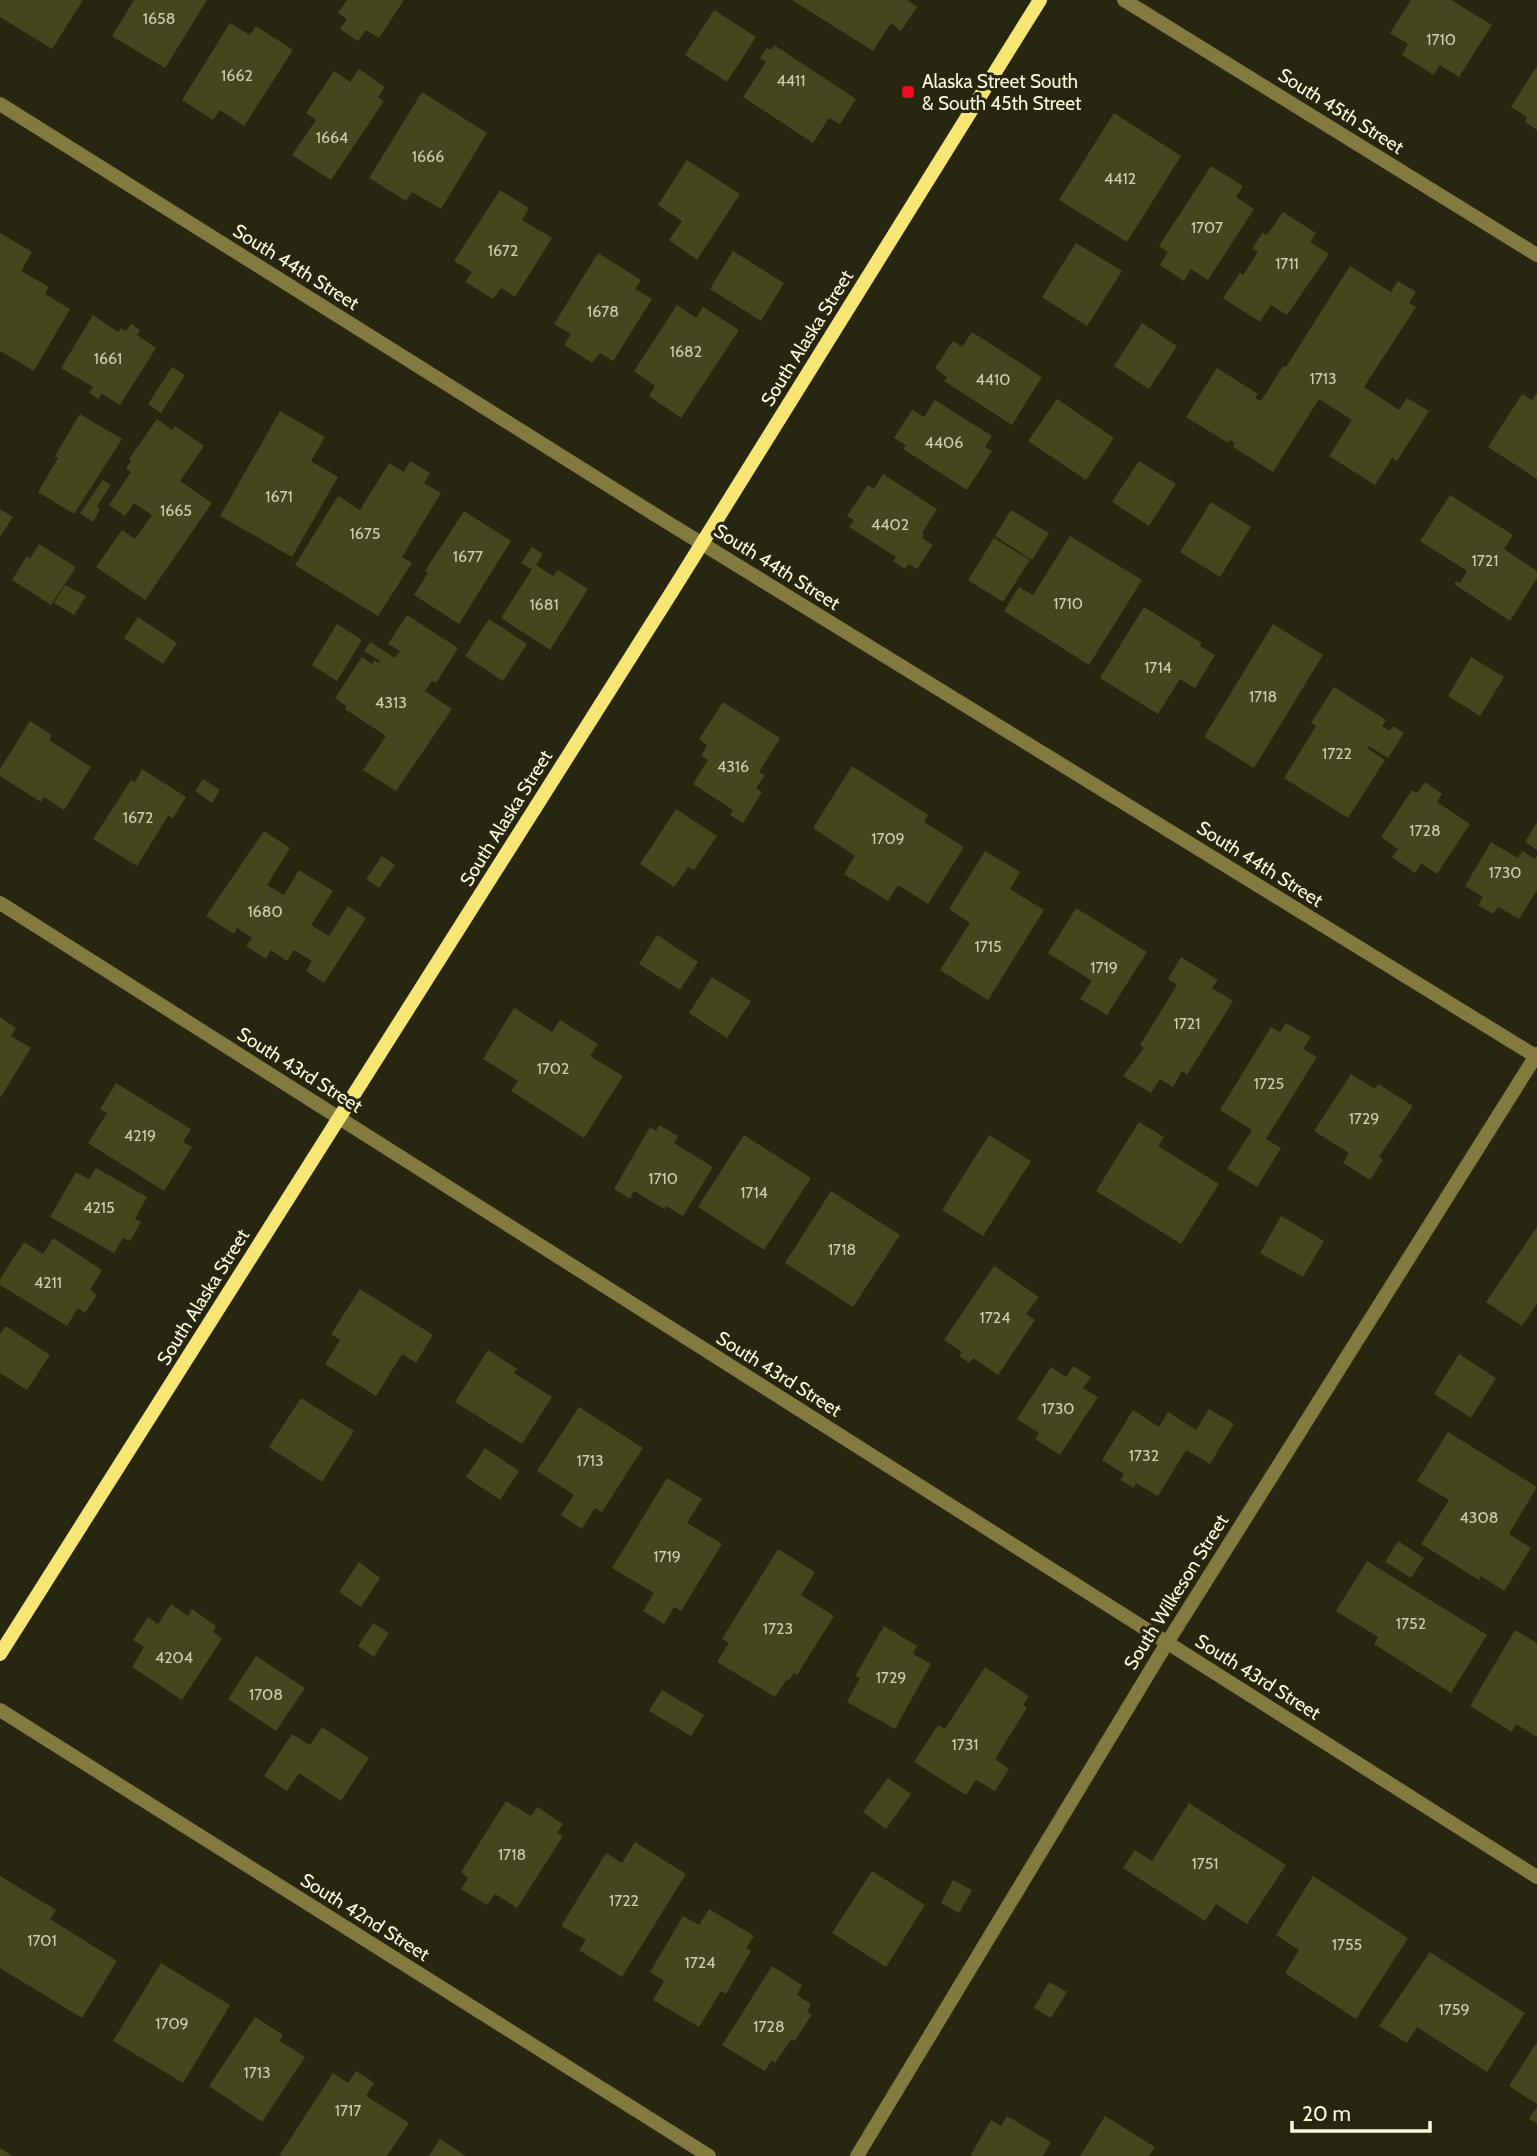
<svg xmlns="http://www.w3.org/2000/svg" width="1537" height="2156" font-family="Cabin,sans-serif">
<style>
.building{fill:#44461e}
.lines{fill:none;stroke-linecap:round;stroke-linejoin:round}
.street{stroke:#827a3e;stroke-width:14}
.secondary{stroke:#f7e674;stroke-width:14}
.poi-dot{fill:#f20f1d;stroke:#262611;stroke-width:2.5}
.labels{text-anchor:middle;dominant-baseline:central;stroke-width:6;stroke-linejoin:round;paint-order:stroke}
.number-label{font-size:16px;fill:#cfceaa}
.poi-label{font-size:19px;fill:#fdfbd8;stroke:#262611;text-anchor:start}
.street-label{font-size:19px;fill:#fdfbd8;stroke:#262611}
</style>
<rect width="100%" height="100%" fill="#262611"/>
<g class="building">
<path d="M0 0H83L52 49 0 17Z"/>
<path d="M134 0H207L165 68 112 36Z"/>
<path d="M347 0H404L379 38 366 30 358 41 340 29 347 19 338 13Z"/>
<path d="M792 0H907L917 7 901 31 891 23 873 51Z"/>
<path d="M1411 0H1451L1492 25 1459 77 1440 65 1434 75 1402 55 1408 44 1390 33Z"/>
<path d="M714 10 756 37 727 82 685 55Z"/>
<path d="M230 23 250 35 256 26 293 50 244 126 220 110 213 120 182 100Z"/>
<path d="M774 45 856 99 840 124 829 118 813 143 743 97 766 62 760 58 767 48 771 50Z"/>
<path d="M1537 66V130L1525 122 1527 117 1511 107Z"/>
<path d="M359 69 385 87 378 97 384 101 331 180 292 155 316 120 306 113 334 71 350 82Z"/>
<path d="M422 92 487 133 441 209 412 192 406 201 369 178Z"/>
<path d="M1114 113 1181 156 1127 242 1059 200Z"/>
<path d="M687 160 740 194 697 260 669 240 682 221 658 205Z"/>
<path d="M1211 166 1243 186 1236 197 1254 209 1208 280 1191 269 1184 281 1160 265 1168 252 1159 246Z"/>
<path d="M500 190 529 208 522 220 552 238 515 297 501 288 493 299 465 282 472 272 454 261Z"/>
<path d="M1283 212 1316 233 1310 242 1329 254 1287 315 1271 305 1260 322 1223 298 1240 273 1243 275 1258 252 1252 249 1262 233 1267 235Z"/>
<path d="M0 233 32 252 21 271 49 287 45 294 70 309 34 371 0 351Z"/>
<path d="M1076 243 1122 271 1087 326 1042 297Z"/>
<path d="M733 251 784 283 761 321 710 289Z"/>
<path d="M598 253 641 280 635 289 652 299 613 361 600 353 592 363 564 345 571 334 554 324Z"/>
<path d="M1350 266 1391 292 1398 281 1416 292 1409 303 1416 307 1364 387 1399 410 1407 398 1429 411 1397 461 1392 458 1375 485 1329 456 1352 420 1319 399 1273 472 1233 447 1235 443 1230 440 1228 443 1186 417 1217 368 1258 394 1255 398 1261 401 1283 366 1286 367Z"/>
<path d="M677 305 696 318 703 307 739 330 681 418 649 396 655 386 634 371Z"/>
<path d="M93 315 118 332 121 328 126 331 131 324 140 330 137 335 156 348 120 405 102 394 98 399 89 393 93 387 61 368Z"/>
<path d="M1142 323 1177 346 1149 389 1114 366Z"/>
<path d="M972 332 1042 377 1012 425 944 381 947 377 935 368 953 341 962 347Z"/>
<path d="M172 367 185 375 161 413 148 404Z"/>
<path d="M1537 393V479L1488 447 1522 394 1532 400Z"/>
<path d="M1057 399 1114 438 1086 480 1028 441Z"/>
<path d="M935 400 992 436 985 447 992 451 967 490 903 449 906 445 894 438 912 410 924 417Z"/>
<path d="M280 411 325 437 311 461 338 477 292 557 220 516Z"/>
<path d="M80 414 122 439 74 514 38 492 58 458 55 456Z"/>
<path d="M157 419 172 430 175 426 204 446 180 481 212 503 145 600 96 567 122 530 135 539 152 515 134 503 125 516 109 505 131 472 126 468 131 461 129 459Z"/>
<path d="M410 461 430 473 424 483 441 493 402 557 412 563 378 616 295 565 338 496 360 510 389 463 404 472Z"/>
<path d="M1139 461 1176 484 1149 526 1112 502Z"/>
<path d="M883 474 937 509 922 533 924 535 922 538 933 545 917 569 909 564 905 569 893 561 896 557 849 527 854 520 847 516 868 485 874 489Z"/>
<path d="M103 480 111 485 97 506 100 509 93 522 80 513Z"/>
<path d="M1450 495 1513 535 1504 549 1537 571V578L1510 621 1454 584 1457 581 1460 583 1467 571 1420 541Z"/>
<path d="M1211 502 1251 527 1220 577 1180 552Z"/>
<path d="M0 509 13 517 0 537Z"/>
<path d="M1011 510 1049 533 1032 560 995 536Z"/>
<path d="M464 511 511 541 459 624 414 595 428 573 425 571Z"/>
<path d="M1070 536 1142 580 1089 665 1004 611 1019 587 1033 595Z"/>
<path d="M994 538 1030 560 1003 602 968 580Z"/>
<path d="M39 544 76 567 51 605 12 580 27 556 30 559Z"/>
<path d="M532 547 543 554 536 565 553 576 558 570 588 589 550 650 501 618 532 569 521 563Z"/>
<path d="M65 585 86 596 74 615 54 603Z"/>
<path d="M1144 607 1202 643 1200 646 1215 655 1195 688 1180 679 1158 714 1100 678Z"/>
<path d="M407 615 458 648 436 683 432 681 425 691 452 709 396 791 363 770 386 736 345 709 346 706 335 698 362 657 372 664 374 660 379 663 380 661 364 651 370 642 395 658 400 651 388 644Z"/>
<path d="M138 617 177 643 163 664 124 638Z"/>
<path d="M489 619 527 644 503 681 465 656Z"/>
<path d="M337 624 362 640 337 681 312 665Z"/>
<path d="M1273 624 1323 655 1254 768 1204 737Z"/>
<path d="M1471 657 1504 677 1480 716 1448 696Z"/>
<path d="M1334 687 1386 720 1382 726 1390 731 1393 726 1404 733 1388 758 1369 746 1367 748 1385 760 1348 818 1284 778 1316 726 1311 723Z"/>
<path d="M723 702 780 738 759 772 765 775 756 788 762 792 743 823 730 815 733 810 693 784 708 760 701 756 707 745 699 739Z"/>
<path d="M30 721 52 735 49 740 91 767 64 810 44 797 41 802 0 776V769Z"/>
<path d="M852 766 928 815 924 822 964 847 928 904 898 885 888 901 844 874 855 856 813 828Z"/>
<path d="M142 769 186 797 173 818 168 816 137 866 93 839 131 780 135 782Z"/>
<path d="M203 779 220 790 212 803 195 791Z"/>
<path d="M1425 782 1442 794 1437 802 1470 824 1437 874 1421 863 1415 873 1392 857 1398 849 1381 837 1412 790 1417 793Z"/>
<path d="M676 809 717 836 694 870 688 867 674 887 640 864Z"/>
<path d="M1537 822V850L1525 842Z"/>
<path d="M264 831 290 848 267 885 284 895 299 870 333 891 311 925 329 936 348 906 366 918 324 983 306 971 312 961 294 950 287 961 271 950 266 959 246 946 252 938 237 928 234 934 206 916Z"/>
<path d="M1491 842 1518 858 1522 851 1535 859 1537 856V890L1519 919 1498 907 1493 914 1478 905 1483 897 1465 886Z"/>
<path d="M985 851 1020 872 1010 889 1044 910 988 1000 940 970 970 923 949 909Z"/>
<path d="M382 856 395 865 379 888 366 879Z"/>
<path d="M1076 908 1147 952 1107 1015 1080 999 1092 981 1048 953Z"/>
<path d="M657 935 698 962 680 990 639 964Z"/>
<path d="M1181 957 1218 980 1212 988 1233 1001 1187 1075 1182 1071 1173 1087 1160 1079 1151 1093 1123 1076 1144 1048 1140 1045 1177 985 1168 979Z"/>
<path d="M712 977 751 1001 727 1038 689 1013Z"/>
<path d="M514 1008 552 1032 560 1020 598 1044 590 1056 623 1076 584 1138 511 1091 518 1081 483 1059Z"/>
<path d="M0 1017 16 1028 11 1036 31 1048 0 1098Z"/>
<path d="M1286 1023 1311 1037 1303 1049 1317 1057 1266 1139 1281 1148 1257 1187 1227 1169 1252 1130 1220 1110 1271 1027 1280 1032Z"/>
<path d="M1351 1074 1375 1089 1378 1084 1413 1106 1379 1157 1383 1160 1370 1180 1343 1163 1349 1153 1314 1131Z"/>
<path d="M116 1083 191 1129 183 1142 192 1147 164 1191 88 1143 107 1113 100 1109Z"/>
<path d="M1139 1122 1164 1137 1158 1146 1219 1184 1181 1244 1096 1191Z"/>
<path d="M659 1125 678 1136 674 1143 713 1167 683 1216 666 1206 664 1209 634 1191 630 1199 614 1189 650 1127 656 1131Z"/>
<path d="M744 1135 811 1178 764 1250 698 1207Z"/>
<path d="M989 1135 1031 1161 983 1236 942 1210Z"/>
<path d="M96 1168 147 1197 135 1219 141 1222 130 1241 123 1238 114 1253 50 1217 76 1172 89 1179Z"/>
<path d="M831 1191 900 1235 853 1307 785 1263Z"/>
<path d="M1281 1216 1324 1241 1303 1277 1260 1253Z"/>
<path d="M1537 1227V1304L1522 1326 1486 1302Z"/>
<path d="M53 1238 102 1270 90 1290 97 1295 85 1313 78 1308 67 1326 0 1285V1279L24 1242 43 1254Z"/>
<path d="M994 1266 1039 1297 1026 1314 1035 1320 998 1375 973 1358 970 1363 959 1356 962 1352 944 1340Z"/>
<path d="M360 1289 433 1335 416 1363 402 1354 376 1396 325 1364 340 1340 331 1334Z"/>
<path d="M6 1326 50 1355 27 1390 0 1373V1334Z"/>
<path d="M488 1350 517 1369 514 1373 552 1397 522 1444 455 1402Z"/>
<path d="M1459 1354 1496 1378 1471 1418 1434 1394Z"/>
<path d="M1073 1366 1091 1377 1083 1388 1098 1397 1060 1455 1035 1439 1039 1433 1017 1419 1051 1367 1066 1377Z"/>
<path d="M301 1398 354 1431 322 1482 269 1447Z"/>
<path d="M579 1407 643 1448 602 1512 595 1508 582 1529 561 1515 574 1495 537 1471Z"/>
<path d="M1209 1409 1234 1424 1210 1464 1186 1450 1158 1496 1136 1483 1134 1488 1120 1480 1124 1474 1102 1460 1133 1410 1159 1427 1168 1412 1196 1430Z"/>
<path d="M1448 1432 1537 1487 1509 1534 1531 1548 1504 1591 1481 1576 1479 1580 1421 1544 1449 1500 1417 1481Z"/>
<path d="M485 1448 519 1471 500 1500 466 1477Z"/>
<path d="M667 1478 702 1499 687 1523 722 1544 681 1611 674 1607 664 1624 643 1611 654 1593 612 1568Z"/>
<path d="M1398 1541 1424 1558 1411 1578 1385 1562Z"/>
<path d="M778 1549 815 1572 801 1595 834 1616 797 1675 794 1673 789 1680 787 1679 775 1697 717 1662 729 1643 722 1639Z"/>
<path d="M1367 1561 1487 1635 1451 1693 1374 1644 1378 1637 1336 1611Z"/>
<path d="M359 1562 380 1578 361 1607 339 1592Z"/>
<path d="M171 1604 188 1616 192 1609 216 1626 213 1632 222 1639 182 1700 132 1667 144 1647 133 1640 148 1617 158 1624Z"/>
<path d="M373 1623 389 1633 374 1657 358 1646Z"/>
<path d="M884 1626 917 1646 913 1654 931 1664 895 1729 847 1702 860 1678 855 1676Z"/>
<path d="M1515 1630 1537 1643V1737L1516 1724 1512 1732 1470 1706Z"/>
<path d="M256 1656 305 1688 276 1731 228 1699Z"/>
<path d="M985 1667 1029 1696 1023 1705 1027 1708 995 1759 1009 1769 995 1791 976 1780 966 1795 914 1762 938 1725 945 1729Z"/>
<path d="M662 1690 704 1715 691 1736 649 1711Z"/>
<path d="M322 1727 369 1758 341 1801 299 1773 287 1791 264 1776 292 1734 310 1745Z"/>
<path d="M888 1778 911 1794 886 1829 863 1812Z"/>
<path d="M506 1801 531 1816 537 1807 563 1824 557 1833 563 1836 517 1908 495 1894 487 1905 461 1889 468 1878 461 1872Z"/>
<path d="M1189 1803 1286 1865 1247 1924 1216 1904 1205 1921 1123 1868 1135 1850 1152 1861Z"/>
<path d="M635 1842 686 1874 622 1977 579 1950 586 1940 561 1926 606 1853 622 1863Z"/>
<path d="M872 1871 925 1905 886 1967 832 1933Z"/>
<path d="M0 1876 56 1910 50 1919 117 1961 82 2018 0 1968Z"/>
<path d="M1313 1876 1408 1938 1356 2019 1285 1973 1299 1950 1276 1935Z"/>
<path d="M953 1880 972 1890 959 1913 941 1903Z"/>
<path d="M709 1909 754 1936 746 1948 751 1951 726 1994 721 1991 699 2027 653 2000 664 1981 650 1972 683 1916 699 1925Z"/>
<path d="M1430 1952 1525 2013 1487 2072 1417 2027 1407 2043 1379 2026Z"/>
<path d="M161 1963 230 2005 183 2083 113 2041Z"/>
<path d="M772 1966 802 1985 797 1995 811 2004 807 2012 812 2014 795 2041 791 2039 775 2063 772 2060 765 2071 722 2045Z"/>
<path d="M1049 1982 1067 1992 1051 2018 1034 2008Z"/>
<path d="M255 2017 283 2035 280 2041 305 2057 262 2122 209 2086Z"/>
<path d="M1537 2042V2104L1509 2086Z"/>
<path d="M356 2071 374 2083 366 2096 409 2123 387 2156H279L333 2073 348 2083Z"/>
<path d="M1537 2107V2123L1529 2119Z"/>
<path d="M1007 2116 1051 2142 1043 2156H970L991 2120 1001 2126Z"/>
<path d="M1105 2116 1155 2147 1149 2156H1080Z"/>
<path d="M440 2139 466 2156H429Z"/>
<path d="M0 2148 13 2156H0Z"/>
</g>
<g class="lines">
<g class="street">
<path d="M1124 0 1537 255"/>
<path d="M0 104 649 511 1537 1057"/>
<path d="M0 903 1537 1877"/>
<path d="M0 1710 709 2156"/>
<path d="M857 2156 1167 1643 1537 1054"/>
</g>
<path class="secondary" d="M0 1654 673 590 1040 0"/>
</g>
<rect class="poi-dot" x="901" y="85" width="14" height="14" rx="3.5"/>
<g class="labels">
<g class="number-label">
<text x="159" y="18">1658</text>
<text x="1441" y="39">1710</text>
<text x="237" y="75">1662</text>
<text x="791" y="80">4411</text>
<text x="332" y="137">1664</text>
<text x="428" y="156">1666</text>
<text x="1120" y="178">4412</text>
<text x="1207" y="227">1707</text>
<text x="503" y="250">1672</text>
<text x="1287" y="263">1711</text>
<text x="603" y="311">1678</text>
<text x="686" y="351">1682</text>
<text x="108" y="358">1661</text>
<text x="1323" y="378">1713</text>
<text x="993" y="379">4410</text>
<text x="944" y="442">4406</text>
<text x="279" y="496">1671</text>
<text x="176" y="510">1665</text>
<text x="890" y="524">4402</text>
<text x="365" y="533">1675</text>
<text x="468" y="556">1677</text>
<text x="1485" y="560">1721</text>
<text x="1068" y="603">1710</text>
<text x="544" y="604">1681</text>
<text x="1158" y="667">1714</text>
<text x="1263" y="696">1718</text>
<text x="391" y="702">4313</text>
<text x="1337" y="753">1722</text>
<text x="733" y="766">4316</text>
<text x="138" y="817">1672</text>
<text x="1425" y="830">1728</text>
<text x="888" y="838">1709</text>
<text x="1505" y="872">1730</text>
<text x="265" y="911">1680</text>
<text x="988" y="946">1715</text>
<text x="1104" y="967">1719</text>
<text x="1187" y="1023">1721</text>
<text x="553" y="1068">1702</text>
<text x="1269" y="1083">1725</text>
<text x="1364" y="1118">1729</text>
<text x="140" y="1135">4219</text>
<text x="663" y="1178">1710</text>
<text x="754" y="1192">1714</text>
<text x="99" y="1207">4215</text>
<text x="842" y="1249">1718</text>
<text x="48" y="1282">4211</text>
<text x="995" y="1317">1724</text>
<text x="1058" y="1408">1730</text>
<text x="1144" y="1455">1732</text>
<text x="590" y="1460">1713</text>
<text x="1479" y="1517">4308</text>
<text x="667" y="1556">1719</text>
<text x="1411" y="1623">1752</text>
<text x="778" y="1628">1723</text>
<text x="174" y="1657">4204</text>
<text x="891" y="1677">1729</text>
<text x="266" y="1694">1708</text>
<text x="965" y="1744">1731</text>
<text x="512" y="1854">1718</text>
<text x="1205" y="1863">1751</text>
<text x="624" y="1900">1722</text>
<text x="42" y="1940">1701</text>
<text x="1347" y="1944">1755</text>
<text x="700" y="1962">1724</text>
<text x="1454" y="2009">1759</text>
<text x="172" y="2023">1709</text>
<text x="769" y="2026">1728</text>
<text x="257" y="2072">1713</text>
<text x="348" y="2110">1717</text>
</g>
<g class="poi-label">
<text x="922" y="81">Alaska Street South<tspan x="922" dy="22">&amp; South 45th Street</tspan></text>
</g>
<g class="street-label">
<text transform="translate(1341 111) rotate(32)">South 45th Street</text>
<text transform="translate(296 267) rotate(32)">South 44th Street</text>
<text transform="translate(807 338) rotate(-58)">South Alaska Street</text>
<text transform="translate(777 567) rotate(32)">South 44th Street</text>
<text transform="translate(506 818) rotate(-58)">South Alaska Street</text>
<text transform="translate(1260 864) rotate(32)">South 44th Street</text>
<text transform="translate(300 1070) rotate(32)">South 43rd Street</text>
<text transform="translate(203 1297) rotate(-58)">South Alaska Street</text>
<text transform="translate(779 1374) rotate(32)">South 43rd Street</text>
<text transform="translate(1176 1592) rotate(-58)">South Wilkeson Street</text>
<text transform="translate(1258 1677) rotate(32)">South 43rd Street</text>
<text transform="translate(365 1917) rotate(32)">South 42nd Street</text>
</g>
</g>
<path d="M1292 2121v10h138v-10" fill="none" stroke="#fdfbd8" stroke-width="3.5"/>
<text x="1302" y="2121" font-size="21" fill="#fdfbd8" stroke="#262611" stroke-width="5" paint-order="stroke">20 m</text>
</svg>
